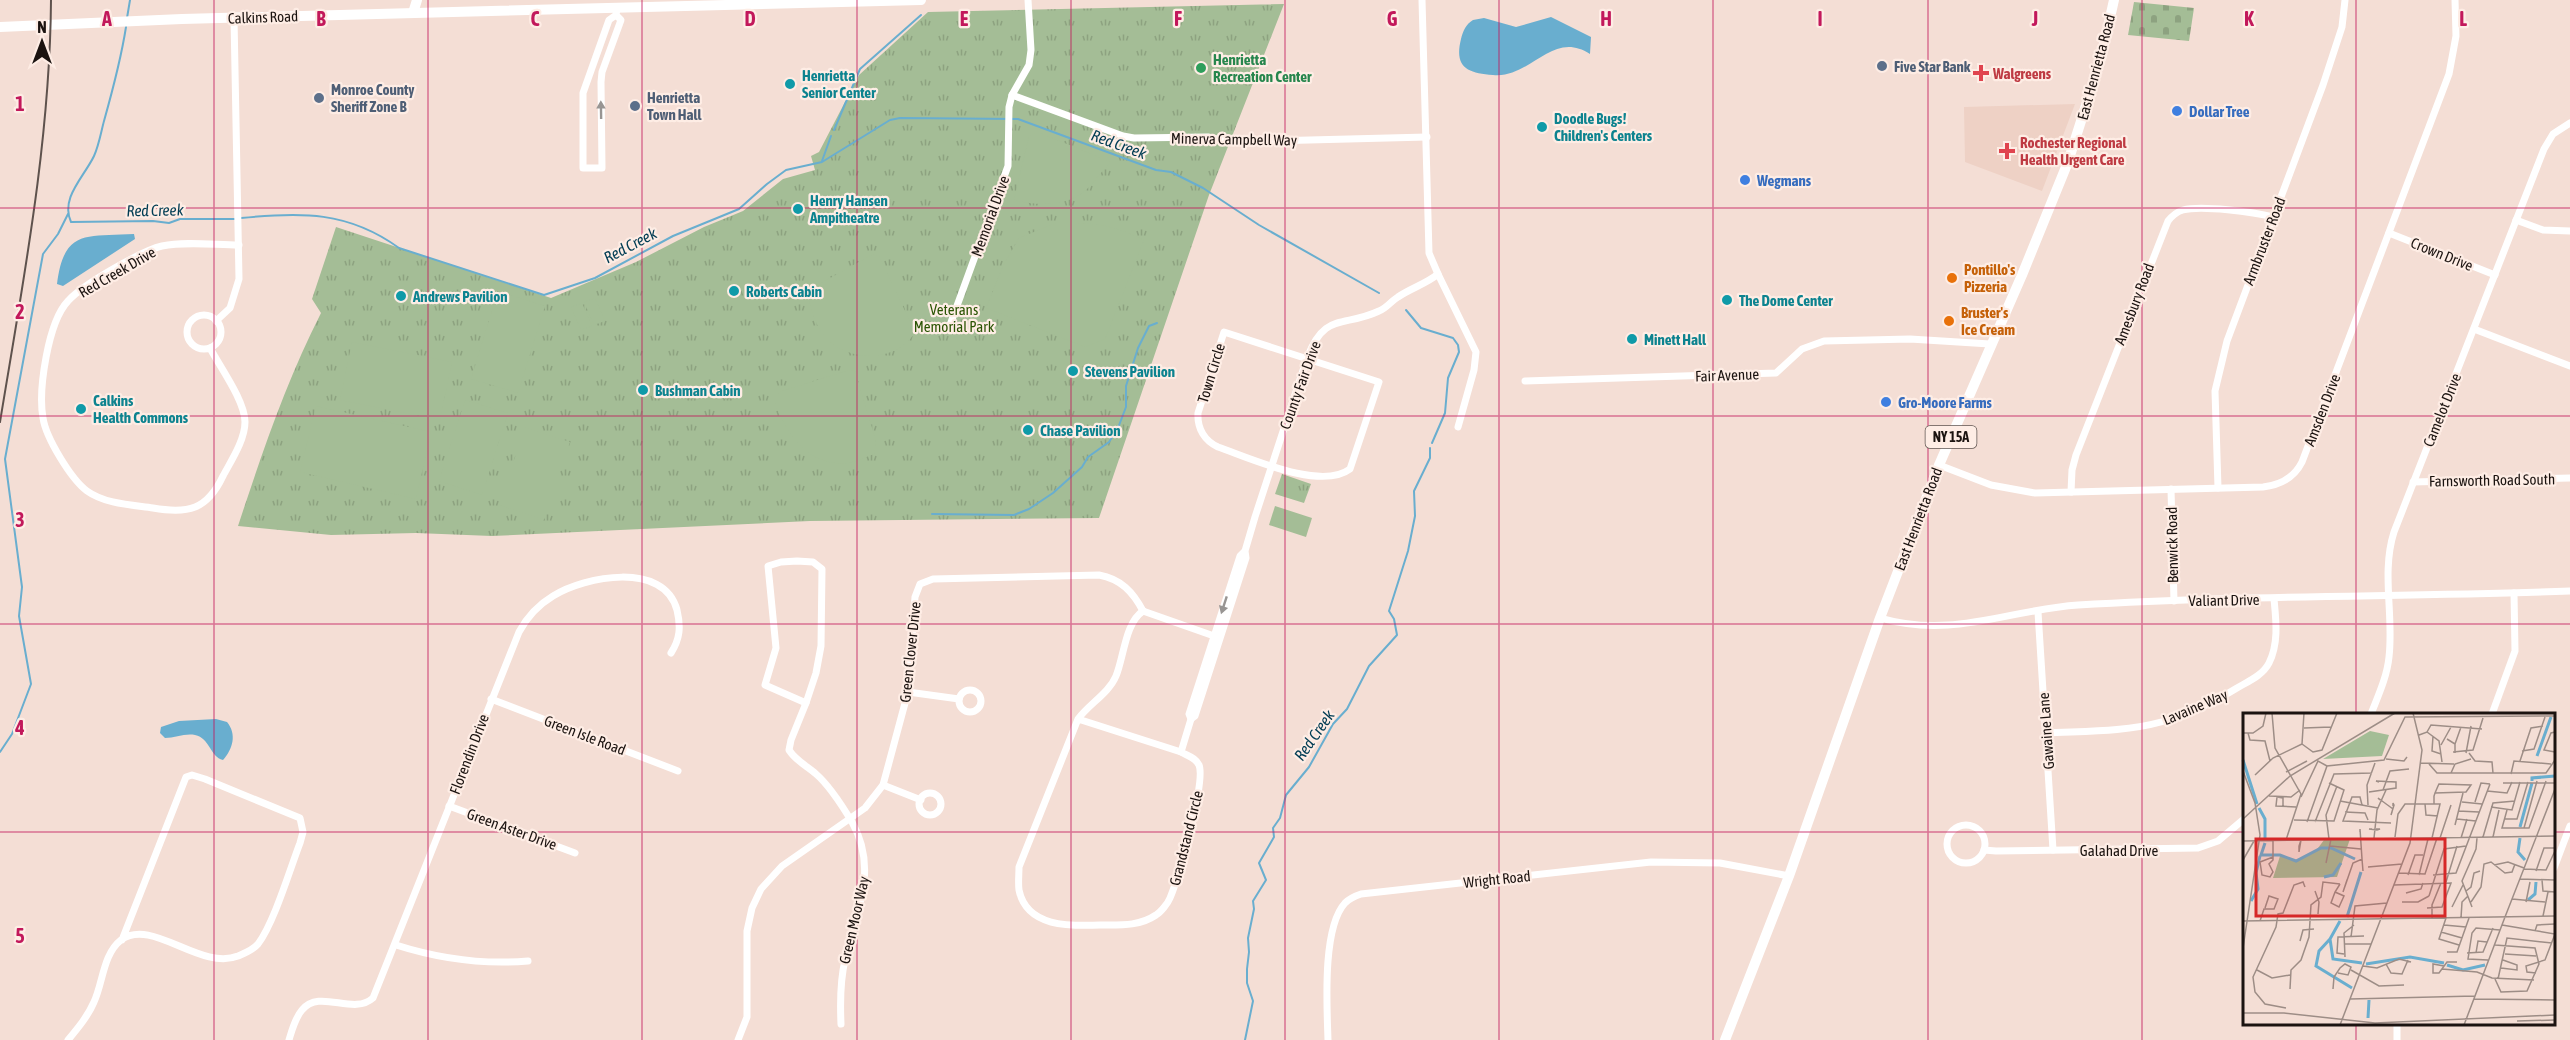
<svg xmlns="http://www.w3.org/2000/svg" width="2570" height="1040" font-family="'Asap Condensed',sans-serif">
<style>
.built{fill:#eed1c5}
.cemetery{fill:url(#cemetery-stones)}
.park{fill:url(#park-tufts)}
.garden{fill:#a4bd96}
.water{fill:#69aecf}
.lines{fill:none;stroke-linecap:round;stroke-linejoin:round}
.stream{stroke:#69aecf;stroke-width:2}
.minor{stroke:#fff;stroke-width:7}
.secondary{stroke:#fff;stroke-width:10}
.primary{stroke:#fff;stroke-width:10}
.rail{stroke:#5e524d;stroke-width:2}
.oneway{fill:#989593}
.grid{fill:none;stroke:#c2185b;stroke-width:1.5;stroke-opacity:0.55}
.service-dot{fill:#5c6f8a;stroke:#feede5;stroke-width:2}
.leisure-dot{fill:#2e9e5b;stroke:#feede5;stroke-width:2}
.health-dot{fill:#e0444e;stroke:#feede5;stroke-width:2}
.culture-dot{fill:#0f9aa8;stroke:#feede5;stroke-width:2}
.shop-dot{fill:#3f7fe0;stroke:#feede5;stroke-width:2}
.food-dot{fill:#e8710a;stroke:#feede5;stroke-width:2}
.labels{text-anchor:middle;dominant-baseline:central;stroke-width:4.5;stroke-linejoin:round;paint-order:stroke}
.shield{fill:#feede5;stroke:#5f5450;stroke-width:1.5}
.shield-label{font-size:14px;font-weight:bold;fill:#1b1310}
.street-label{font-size:15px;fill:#1b1310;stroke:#feede5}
.leisure-label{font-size:15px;font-weight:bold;fill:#27864d;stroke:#feede5;text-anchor:start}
.service-label{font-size:15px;font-weight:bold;fill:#4e5e75;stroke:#feede5;text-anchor:start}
.health-label{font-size:15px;font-weight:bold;fill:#be3a42;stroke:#feede5;text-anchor:start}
.culture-label{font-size:15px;font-weight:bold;fill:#0d838f;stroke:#feede5;text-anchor:start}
.shop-label{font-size:15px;font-weight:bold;fill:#366cbe;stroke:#feede5;text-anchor:start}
.food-label{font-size:15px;font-weight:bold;fill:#c56008;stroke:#feede5;text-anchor:start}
.park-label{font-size:15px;fill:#2a5403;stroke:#feede5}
.water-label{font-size:16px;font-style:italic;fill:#003c53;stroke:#feede5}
.inset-river{fill:none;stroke:#69aecf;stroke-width:3}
.inset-road{fill:none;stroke:#9d8d86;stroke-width:1.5}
.view{fill:#d62828;fill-opacity:0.15;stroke:#d62828;stroke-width:3}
.inset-edge{fill:none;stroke:#1b1310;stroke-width:3}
.grid-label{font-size:20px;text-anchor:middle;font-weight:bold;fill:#c2185b;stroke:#feede5;stroke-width:4.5;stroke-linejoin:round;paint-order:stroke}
</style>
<defs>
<pattern id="cemetery-stones" width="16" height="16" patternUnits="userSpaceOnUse" patternTransform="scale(1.5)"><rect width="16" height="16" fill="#a4bd96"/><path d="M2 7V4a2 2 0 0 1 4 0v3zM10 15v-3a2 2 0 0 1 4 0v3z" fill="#8da280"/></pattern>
<pattern id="park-tufts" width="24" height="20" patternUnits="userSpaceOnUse" patternTransform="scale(1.5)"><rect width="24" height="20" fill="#a4bd96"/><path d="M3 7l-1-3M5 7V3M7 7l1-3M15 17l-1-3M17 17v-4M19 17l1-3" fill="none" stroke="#8da280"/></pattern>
</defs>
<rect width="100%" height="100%" fill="#f4ded5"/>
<path class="built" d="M2075 104 2042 191 1965 162 1964 107Z"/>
<path class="cemetery" d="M2134 2 2194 8 2189 41 2128 35Z"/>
<g class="park">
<path d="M1284 4 1209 195 1099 518 810 521 492 536 416 533 331 535 238 526C262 453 286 382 321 313L312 299 336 227 551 298 636 262 704 227 743 211 783 179 815 170 811 156 819 152 859 75 928 12Z"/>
<path d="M1282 474 1311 484 1304 503 1275 494Z"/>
</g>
<g class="garden">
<path d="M1035 133H1040L1111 162C1102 170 1095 182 1086 190 1066 207 1038 206 1014 200L1029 136Z"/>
<path d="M1056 223C1095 223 1108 223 1144 240L1105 339 1085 347 986 308 1003 266 1019 238Z"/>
<path d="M873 254 879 256 915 332C898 361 854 363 829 341 816 329 810 308 807 291Z"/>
<path d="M498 291 545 306 518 393 471 379Z"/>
<path d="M595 298 605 321 594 325 584 302Z"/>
<path d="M582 303 592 326 581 330 571 307Z"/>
<path d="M352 342 452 362 440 420 340 400Z"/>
<path d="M849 370 855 371 876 441 874 454C866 457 856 462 847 463 808 466 789 436 775 405L779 392Z"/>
<path d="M465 400 508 413 482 495 439 481Z"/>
<path d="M316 406 431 432 416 499 300 472Z"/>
<path d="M525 427 570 442 544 520 499 505Z"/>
<path d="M1275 506 1312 518 1306 537 1269 525Z"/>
</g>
<g class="water">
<path d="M1551 17 1591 37 1590 54C1552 29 1531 79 1493 75 1467 73 1454 67 1461 39 1463 31 1466 24 1473 20L1484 18 1516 27Z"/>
<path d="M134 234 135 239 63 286 57 284C64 228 87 237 134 234Z"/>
<path d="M216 719 227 722C237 734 233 749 223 760 210 757 210 738 195 735 185 733 175 738 165 738L160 733 161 727 179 721Z"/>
</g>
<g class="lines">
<g class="stream">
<path d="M127 18 130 0"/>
<path d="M126 27C121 59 113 89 104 121 101 132 99 145 94 156 84 177 60 198 71 222L153 221 169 223 180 219H235"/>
<path d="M834 130 860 69 921 15"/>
<path d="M822 161 831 136"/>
<path d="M241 218C301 212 348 211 399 248L544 295 595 278 673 236 739 209 767 184 786 170 822 162 890 120 900 118 1018 119 1156 170 1171 172 1203 188 1259 225 1379 293"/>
<path d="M1406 310 1421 328 1453 338 1458 345 1459 352 1448 378 1445 413 1432 443"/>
<path d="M932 514 1014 515 1029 509 1053 493 1082 467 1088 457 1109 442 1118 428 1126 407V386L1138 348 1149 326 1157 323"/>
<path d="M0 752 12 734 31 684 19 616 22 587 5 459 43 254 58 234 68 214"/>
<path d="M1245 1040 1253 1001 1247 983V969L1249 952 1248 938 1254 909 1253 901 1266 880 1259 863 1274 837 1273 828 1280 818 1286 795 1309 767 1333 724 1347 709 1369 666 1397 635 1394 619 1389 611 1408 551 1415 516 1414 491 1430 458V448"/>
</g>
<g class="minor">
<path d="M1422 0 1429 253 1438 274"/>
<path d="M616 15 609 20 583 93V168H602L601 82 602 72 621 20 616 15 617 9"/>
<path d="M1012 95 1123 136 1134 138 1208 137 1229 142 1427 137"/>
<path d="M2516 220 2543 230 2570 231"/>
<path d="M2389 233 2495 275"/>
<circle cx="204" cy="332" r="17"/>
<path d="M216 321 230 308 239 279 234 18"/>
<path d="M950 325 1008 166 1009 107 1012 95 1029 65 1031 50 1028 0"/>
<path d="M2474 329 2570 366"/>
<path d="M1224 332 1379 382 1350 469C1321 491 1250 458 1218 447 1205 441 1197 429 1198 413Z"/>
<path d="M210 348C220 367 245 401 245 422 245 440 231 461 223 476 207 510 188 514 153 508 132 505 105 504 87 491 71 479 46 438 43 418 38 390 48 322 68 301 82 285 141 251 162 246 186 241 215 245 239 245"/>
<path d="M1525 381 1776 373 1802 349 1824 341 1910 339 1990 344"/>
<path d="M1939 465 1991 485 2035 493 2263 487C2281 485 2294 478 2302 462L2449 74 2456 36 2455 0"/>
<path d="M2413 482 2570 478"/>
<path d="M2218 488 2215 391 2227 341 2323 85 2342 27 2345 0"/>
<path d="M2171 489 2174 601"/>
<path d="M2071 492 2072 470 2076 455 2168 221C2172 216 2176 212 2183 210 2201 205 2254 212 2273 217"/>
<path d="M1245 551 1240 556 1189 714 1191 719 1195 716 1246 558 1245 551 1255 517 1307 358C1325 311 1343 328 1379 311 1387 308 1391 301 1398 297 1411 288 1426 284 1438 274L1476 352 1474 370 1458 427"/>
<path d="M797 561 813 562 822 569 821 646 816 673 806 703 765 685 776 648 768 566 781 562Z"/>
<path d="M1143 611 1214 636"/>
<path d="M2038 612 2053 850"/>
<path d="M1880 618C1953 639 2007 610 2078 605 2242 595 2406 597 2570 591"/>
<circle cx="970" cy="701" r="11"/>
<path d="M908 692 959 699"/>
<path d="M491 699 678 771"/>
<path d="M806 703 791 740 789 750C796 761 807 766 816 774 830 786 843 807 852 822 879 870 856 911 845 960 840 981 840 1002 841 1024"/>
<path d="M2371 714C2378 696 2387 677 2389 657 2394 615 2381 573 2394 532L2544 149 2553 134 2570 123"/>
<path d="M2492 714 2515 651 2514 593"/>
<path d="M1078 719 1181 752C1188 756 1196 758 1199 765 1206 781 1178 879 1170 898 1168 903 1161 912 1156 915 1140 926 1121 925 1103 925 1073 926 1027 929 1019 890 1018 883 1019 874 1019 867L1078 719C1089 704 1109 693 1116 676 1124 657 1125 623 1143 611"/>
<path d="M2046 733C2084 731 2125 732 2161 722 2188 715 2214 702 2237 688 2249 681 2263 675 2269 663 2279 643 2276 620 2274 599"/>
<path d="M1181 752 1191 719"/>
<path d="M883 785 921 800"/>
<circle cx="930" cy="804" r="11"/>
<path d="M449 806 575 853"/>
<circle cx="1966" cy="844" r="19"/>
<path d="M1984 850 1996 851 2198 848 2218 841 2244 819"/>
<path d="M2554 868 2570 826"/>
<path d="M396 945C440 959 481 965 528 961"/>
<path d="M2397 1024V1040"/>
<path d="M68 1040C78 1028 88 1016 94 1002 103 983 103 954 121 940 152 917 200 971 238 956 245 953 253 950 258 944 274 923 290 869 300 843L303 832 300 818 205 779 192 775 186 777 122 940"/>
<path d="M289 1040C292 1030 295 1018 302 1010 320 988 353 1016 373 998L519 632C527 617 538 605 553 596 585 576 664 561 677 610 681 627 680 639 671 653"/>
<path d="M738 1040 747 1017V931L752 908 761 889 782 866 865 808 883 785 908 692 915 597 920 584 933 579 1099 575C1121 579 1133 592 1143 611"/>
<path d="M1328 1040C1327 1007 1322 928 1345 903 1349 899 1355 896 1361 894L1651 862 1720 863 1789 876"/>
</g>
<g class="secondary">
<path d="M413 13 417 0"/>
<path d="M0 27 182 19 921 0"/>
</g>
<path class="primary" d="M1725 1040 1789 876 1880 618 1939 465 2022 275 2068 162 2101 58 2114 0"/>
<path class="rail" d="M0 422C23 282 50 142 51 0"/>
</g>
<defs><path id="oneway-solid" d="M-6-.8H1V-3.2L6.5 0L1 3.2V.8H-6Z" transform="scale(1.5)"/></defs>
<g class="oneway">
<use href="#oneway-solid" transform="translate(601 110) rotate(-91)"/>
<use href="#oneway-solid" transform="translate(1224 605) rotate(108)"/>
</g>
<path class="grid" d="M214 0V1040M428 0V1040M642 0V1040M857 0V1040M1071 0V1040M1285 0V1040M1499 0V1040M1713 0V1040M1928 0V1040M2142 0V1040M2356 0V714M0 208H2570M0 416H2570M0 624H2570M0 832H2244M2554 832H2570M2356 1024V1040"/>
<g class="service-dot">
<circle cx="1882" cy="66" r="6"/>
<circle cx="319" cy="98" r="6"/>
<circle cx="635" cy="106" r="6"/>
</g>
<circle class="leisure-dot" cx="1201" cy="68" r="6"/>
<g class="health-dot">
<path d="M1978 64h6v6h6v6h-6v6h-6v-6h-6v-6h6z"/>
<path d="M2004 142h6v6h6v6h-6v6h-6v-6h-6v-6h6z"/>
</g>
<g class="culture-dot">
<circle cx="790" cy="84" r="6"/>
<circle cx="1542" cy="127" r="6"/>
<circle cx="798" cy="209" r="6"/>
<circle cx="734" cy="291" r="6"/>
<circle cx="401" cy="296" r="6"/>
<circle cx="1727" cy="300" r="6"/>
<circle cx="1632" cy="339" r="6"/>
<circle cx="1073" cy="371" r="6"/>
<circle cx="643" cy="390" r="6"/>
<circle cx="81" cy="409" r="6"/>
<circle cx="1028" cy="430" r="6"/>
</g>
<g class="shop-dot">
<circle cx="2177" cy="111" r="6"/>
<circle cx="1745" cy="180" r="6"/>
<circle cx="1886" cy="402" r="6"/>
</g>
<g class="food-dot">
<circle cx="1952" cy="278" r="6"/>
<circle cx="1949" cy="321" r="6"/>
</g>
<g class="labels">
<rect class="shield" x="1925.5" y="426" width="51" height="22" rx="4.5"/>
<g class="shield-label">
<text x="1951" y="437">NY 15A</text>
</g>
<g class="street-label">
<text transform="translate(263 17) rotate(-2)">Calkins Road</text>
<text transform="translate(2096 67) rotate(-75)">East Henrietta Road</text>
<text transform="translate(1234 139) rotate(1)">Minerva Campbell Way</text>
<text transform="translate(990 216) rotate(-70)">Memorial Drive</text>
<text transform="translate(2264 241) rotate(-69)">Armbruster Road</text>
<text transform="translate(2442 254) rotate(22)">Crown Drive</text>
<text transform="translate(117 272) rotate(-30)">Red Creek Drive</text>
<text transform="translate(2134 304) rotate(-69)">Amesbury Road</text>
<text transform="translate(1211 373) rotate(-73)">Town Circle</text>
<text transform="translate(1727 375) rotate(-2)">Fair Avenue</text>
<text transform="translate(1300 385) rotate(-70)">County Fair Drive</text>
<text transform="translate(2322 410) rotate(-69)">Amsden Drive</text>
<text transform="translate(2442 410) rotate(-68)">Camelot Drive</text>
<text transform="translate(2492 480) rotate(-1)">Farnsworth Road South</text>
<text transform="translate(1918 519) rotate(-69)">East Henrietta Road</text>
<text transform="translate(2172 545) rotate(-91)">Benwick Road</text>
<text transform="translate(2224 600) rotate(-1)">Valiant Drive</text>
<text transform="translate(910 652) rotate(-84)">Green Clover Drive</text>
<text transform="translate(2195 707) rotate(-23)">Lavaine Way</text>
<text transform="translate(2046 731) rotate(-94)">Gawaine Lane</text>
<text transform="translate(585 735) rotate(21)">Green Isle Road</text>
<text transform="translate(469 754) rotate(-69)">Florendin Drive</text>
<text transform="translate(512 829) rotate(20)">Green Aster Drive</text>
<text transform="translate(1186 838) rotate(-76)">Grandstand Circle</text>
<text x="2119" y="850">Galahad Drive</text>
<text transform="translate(1497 879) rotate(-6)">Wright Road</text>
<text transform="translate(854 920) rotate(-77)">Green Moor Way</text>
</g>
<g class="leisure-label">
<text x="1213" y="59">Henrietta<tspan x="1213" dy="17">Recreation Center</tspan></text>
</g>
<g class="service-label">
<text x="1894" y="66">Five Star Bank</text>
<text x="331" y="89">Monroe County<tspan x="331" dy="17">Sheriff Zone B</tspan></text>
<text x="647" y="97">Henrietta<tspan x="647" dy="17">Town Hall</tspan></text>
</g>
<g class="health-label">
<text x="1993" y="73">Walgreens</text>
<text x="2020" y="142">Rochester Regional<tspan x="2020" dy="17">Health Urgent Care</tspan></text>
</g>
<g class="culture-label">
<text x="802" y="75">Henrietta<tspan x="802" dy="17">Senior Center</tspan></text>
<text x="1554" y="118">Doodle Bugs!<tspan x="1554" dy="17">Children's Centers</tspan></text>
<text x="810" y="200">Henry Hansen<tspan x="810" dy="17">Ampitheatre</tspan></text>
<text x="746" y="291">Roberts Cabin</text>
<text x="413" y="296">Andrews Pavilion</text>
<text x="1739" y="300">The Dome Center</text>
<text x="1644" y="339">Minett Hall</text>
<text x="1085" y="371">Stevens Pavilion</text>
<text x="655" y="390">Bushman Cabin</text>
<text x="93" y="400">Calkins<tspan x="93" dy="17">Health Commons</tspan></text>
<text x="1040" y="430">Chase Pavilion</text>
</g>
<g class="shop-label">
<text x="2189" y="111">Dollar Tree</text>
<text x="1757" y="180">Wegmans</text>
<text x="1898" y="402">Gro-Moore Farms</text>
</g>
<g class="food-label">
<text x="1964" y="269">Pontillo's<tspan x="1964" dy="17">Pizzeria</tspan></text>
<text x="1961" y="312">Bruster's<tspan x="1961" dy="17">Ice Cream</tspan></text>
</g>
<g class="park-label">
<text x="954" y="309">Veterans<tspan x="954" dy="17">Memorial Park</tspan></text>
</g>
<g class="water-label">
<text transform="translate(1119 144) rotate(20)">Red Creek</text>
<text transform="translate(155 210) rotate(-1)">Red Creek</text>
<text transform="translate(630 245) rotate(-28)">Red Creek</text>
<text transform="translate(1314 735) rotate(-55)">Red Creek</text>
</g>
</g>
<g transform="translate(2243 713)">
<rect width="312" height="312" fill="#f4ded5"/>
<path d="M127 18 146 22 139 43 80 46ZM107 126 94 164 30 165 37 143 53 148 72 139 81 127Z" fill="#a4bd96"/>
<path class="inset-river" d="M294 43 308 4M0 47 14 91M289 68V65L312 63M16 95 22 106V125M277 114 289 70M277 125 275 139 282 147M22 130 18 142H37L53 148 78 135H88L112 146M81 164 90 162 98 150M285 187 292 181 293 169M8 188 15 176 13 160 17 143M104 204 118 159M97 208 87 226 90 246 119 250M87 226 76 238 73 253 109 275M123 251 167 244 201 250M204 252 220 257 242 252M125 305 126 287"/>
<path class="inset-road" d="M29 0 32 35 58 81 43 127M61 15 88 14M184 19 188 12 239 16M312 19 308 20 301 37 312 39M0 20H10L20 13 23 0M5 20 7 27 22 28 27 48M176 22 184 19 196 28 199 49M190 23 189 38 198 41M204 26 212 31V40M59 31 70 39 79 37 94 0M212 31 218 14M198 32 208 14M279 38 291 36 302 4M210 39 230 37 240 5M223 40 228 13M226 40 232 48 249 49 250 60M143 46 161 48 164 44M277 48 288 15 300 13M178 50 211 51M186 51 194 60H303L312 47M0 58 12 90 17 122 0 235M43 59 64 48M208 60 212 51 228 46M268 61 271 48 308 51M12 62 30 45 59 31 61 0M260 70H312M140 77 147 58 166 56M244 78 264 80 269 69M126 79 153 75V69L133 68 136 69M26 83 48 84 57 77M58 84 75 48 84 53M137 87 135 85 150 96M97 88 135 95M219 89 239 91M232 89 238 70 247 71M182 91 183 102 195 103M191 91V83L192 80 195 73 196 71 228 72 223 79 192 80M119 92 117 84H109L100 108 148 110H145M125 92 124 72 132 50M40 93V85L34 84 33 93 53 94M248 94 269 97 277 69M264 97 259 115H286L303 68M215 98 236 99M102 99 122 100 125 107M149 99 148 102 151 92 150 90V93M0 106 47 63 152 0M214 106 233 108M261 106H274L285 69M51 107 91 108 101 77 86 70M64 109 84 53 141 47 162 4 312 3M72 109 91 61 129 60M212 112 220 80M281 115 294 68M129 116H126L134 117 137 116H133M117 119V116L119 146M152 124 155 101 162 91H197L189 125M240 124 250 90 272 88M250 124 256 97M131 125 134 97 143 77M197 125 208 92M218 125 224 106M86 126 83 102 94 73M30 127V147L26 151 30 159 27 164 19 162 17 149 30 144M58 127 56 133V139L58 127M0 128 312 123M87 133 118 136M0 147 11 128M83 150 88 126M251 152 265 149 281 155M125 154 159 151M281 156 303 157 312 138M293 158 301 135H312M155 160 182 161 194 125M165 162 172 142H180M176 162 185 126M190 162 213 160 247 71M277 166 312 167M104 167 100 179 110 150 119 146 120 158M299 167 300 178 312 179M203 169 214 133M151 172 208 170 199 194 184 195M72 178 76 189 75 201M223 178 228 174 231 160 237 158M92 179 101 183 96 194 88 190 92 179 97 171M163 180 178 176 180 170M186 183 201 136 223 133M269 186 302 189M159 189H175L186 183M228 189 238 174 241 151 248 149 262 160 269 159 272 151M283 189 287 169M209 194 220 172M229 194 219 168 233 136 234 125M300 203 305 179M262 204 312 76M189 205V192L198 170M203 205 196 226 216 232M218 205 219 189 225 183M0 208 312 203M17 208 21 196H31L35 186 26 183 22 195M201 212 223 214M259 212 312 221 302 247 283 253 284 259 293 260M292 218 294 212 312 211M198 219 219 225M108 224 112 193 144 190M57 228 60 217 71 216M101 231H128M252 232 292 235 296 251 284 278 258 279 252 266M204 239H214L226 205M224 240 240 239 250 215M233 240 235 228 244 229M101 241 94 240 95 224 121 223M262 241 293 243M102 244 101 220 111 212M245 247 225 246 229 220 233 215 257 217M143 251 148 260 159 261 165 247M120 253 134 255 156 246 168 249M201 253 190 251V260H196L204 249H214M258 255 274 257V252L260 247M199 256 234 259 249 265 291 267M14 257 29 265 47 262M108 257 136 273 161 272M255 266 264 225 309 230M47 276 48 257 58 247 66 224 68 192 78 184 80 169 97 171M90 276 91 264 97 255 102 251 108 254 105 262 95 260M107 286 232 283M231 286 312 287M43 295 22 291 12 279 10 264 33 214 35 201 40 200 51 172 60 169 62 174M0 300H41L132 310 312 302M274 308 312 307M97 312 167 130 179 37 170 0M221 312 262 204"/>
<path class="view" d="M13 126H202V203H13Z"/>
<rect width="312" height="312" class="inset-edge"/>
</g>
<g class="grid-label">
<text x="107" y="26">A</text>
<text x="321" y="26">B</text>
<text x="535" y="26">C</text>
<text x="750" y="26">D</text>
<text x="964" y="26">E</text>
<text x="1178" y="26">F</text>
<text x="1392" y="26">G</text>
<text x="1606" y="26">H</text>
<text x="1820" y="26">I</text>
<text x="2035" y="26">J</text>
<text x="2249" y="26">K</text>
<text x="2463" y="26">L</text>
<text x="20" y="111">1</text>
<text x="20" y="319">2</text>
<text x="20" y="527">3</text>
<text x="20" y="735">4</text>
<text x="20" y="943">5</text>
</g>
<g transform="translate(42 42)" stroke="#feede5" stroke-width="4.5" paint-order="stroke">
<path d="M0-4.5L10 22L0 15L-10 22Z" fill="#1b1310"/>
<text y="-9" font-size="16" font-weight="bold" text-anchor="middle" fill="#1b1310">N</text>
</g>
</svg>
